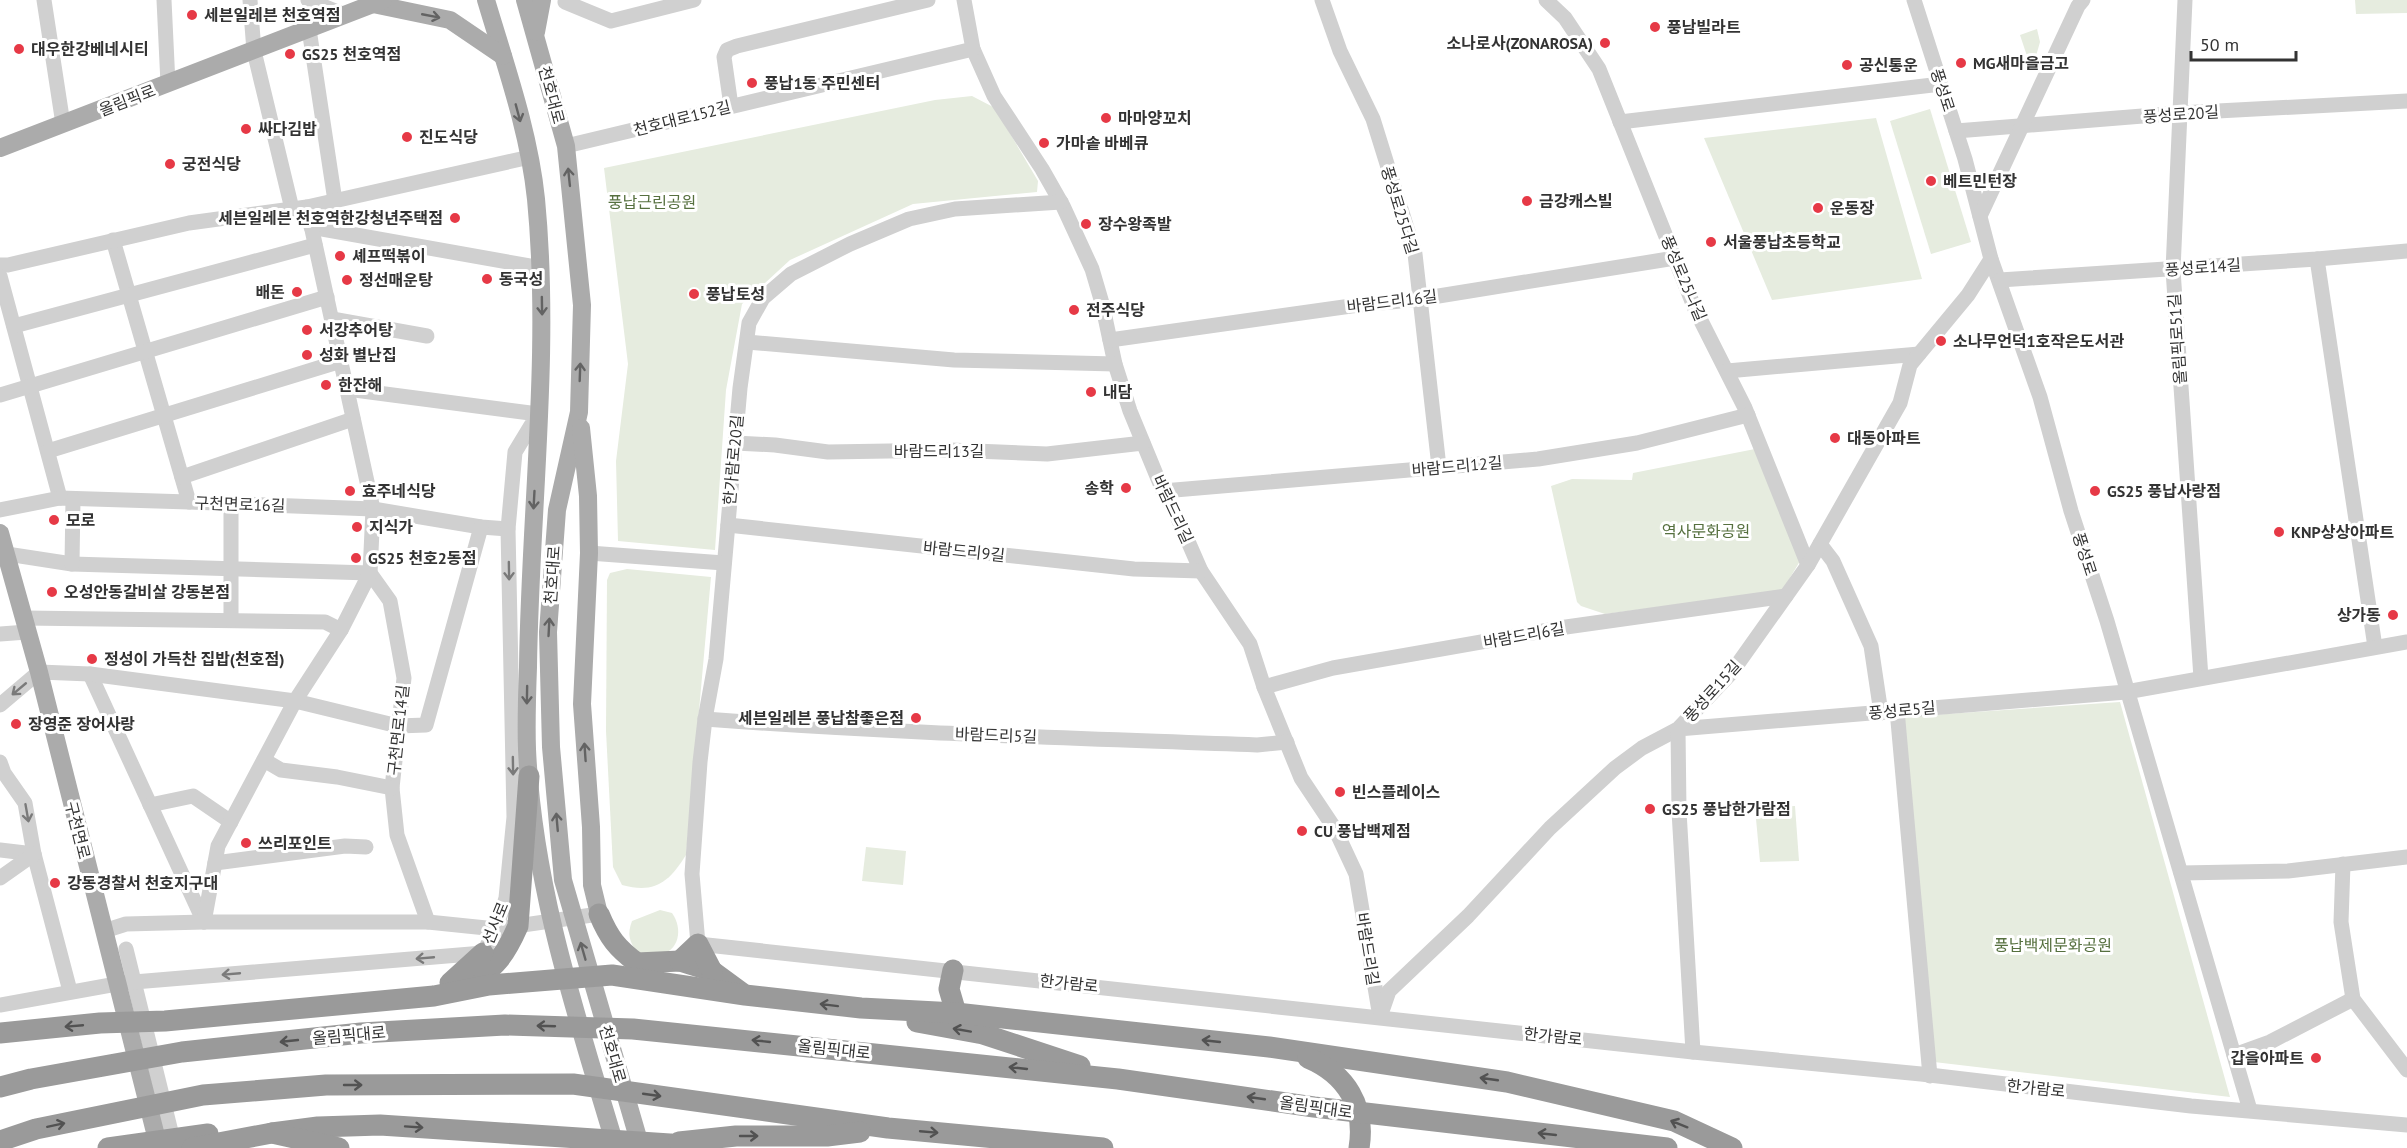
<svg xmlns="http://www.w3.org/2000/svg" width="2407" height="1148" font-family="'PT Sans','Noto Sans KR',sans-serif">
<style>
.green{fill:#e6ecdf}
.lines{fill:none;stroke-linecap:round;stroke-linejoin:round}
.minor{stroke:#d0d0d0;stroke-width:15}
.major{stroke:#ababab;stroke-width:18}
.highway{stroke:#9a9a9a;stroke-width:21}
.oneway{stroke:#636363}
.oneway2{stroke:#7a7a7a}
.oneway3{stroke:#525252}
.poi-dot{fill:#e63946;stroke:#fff;stroke-width:2}
.labels{text-anchor:middle;dominant-baseline:central;stroke-width:6;stroke-linejoin:round;paint-order:stroke}
.poi-label{font-size:16px;font-weight:bold;fill:#333;stroke:#fff;text-anchor:start}
.street-label{font-size:16px;fill:#333;stroke:#fff}
.park-label{font-size:16px;fill:#56703f;stroke:#fff}
</style>
<rect width="100%" height="100%" fill="#fff"/>
<g class="green">
<path d="M2355 0H2407V13L2356 14Z"/>
<path d="M2037 29 2040 42 2036 56 2028 59 2020 35Z"/>
<path d="M972 96 995 108 1038 181 1037 192 913 204 790 260 742 304 726 390 715 550 618 541 616 461 628 364 604 168 935 100Z"/>
<path d="M1930 109 1971 242 1931 254 1890 121Z"/>
<path d="M1876 118 1922 279 1772 300 1704 138Z"/>
<path d="M1755 449 1800 561 1782 591 1605 614 1581 606 1577 602 1551 486 1572 479 1632 480 1633 473Z"/>
<path d="M627 569 711 577 686 855C669 882 655 894 622 885L613 867 606 731 607 580 610 573Z"/>
<path d="M2120 702 2230 1097 1934 1062 1903 717Z"/>
<path d="M1795 806 1799 861 1760 862 1755 808Z"/>
<path d="M866 847 906 851 903 885 862 881Z"/>
<path d="M660 910 672 913C683 928 680 952 658 955 652 955 644 954 638 953 629 942 627 934 632 921Z"/>
</g>
<g class="lines">
<g class="minor">
<path d="M44 0 63 124"/>
<path d="M164 0 168 84"/>
<path d="M250 0 254 51 292 209"/>
<path d="M308 0 345 15"/>
<path d="M964 0 973 49 994 96 1042 169 1063 206 1092 269 1102 303 1115 364 1130 411 1163 491 1177 516 1201 571 1250 644 1264 687 1301 778 1335 829 1356 874 1380 1017"/>
<path d="M1322 0 1340 51 1373 119 1415 254 1439 467"/>
<path d="M1546 0 1565 18 1599 69 1695 309 1745 408 1808 565"/>
<path d="M1914 0 1965 159 1991 259 2040 397 2071 511 2107 621 2250 1110"/>
<path d="M2185 0 2173 270 2201 678"/>
<path d="M565 2 611 21 694 0"/>
<path d="M309 29 335 201"/>
<path d="M731 106 724 57 727 50 737 46 928 0"/>
<path d="M1620 122 1941 84"/>
<path d="M1956 131 2180 113 2407 101"/>
<path d="M566 146 973 49"/>
<path d="M1061 202 955 209 909 219 850 244 791 274 763 298 749 323 740 388 716 659 705 719 700 762 692 874 698 944 1693 1052 1921 1074 2191 1106 2407 1125"/>
<path d="M1980 216 2078 6 2083 0"/>
<path d="M311 227 541 268"/>
<path d="M113 240 189 502"/>
<path d="M2317 259 2375 647"/>
<path d="M0 265H8L189 223 307 207 530 157"/>
<path d="M0 276 60 498"/>
<path d="M2000 280 2317 259 2407 251"/>
<path d="M332 319 427 336"/>
<path d="M14 326 315 245"/>
<path d="M1110 340 1351 306 1420 299 1675 258"/>
<path d="M747 342 954 360 1115 364"/>
<path d="M1727 371 1919 354"/>
<path d="M0 395 327 297"/>
<path d="M735 443 775 445 828 452 950 450 1047 454 1143 443"/>
<path d="M48 451 341 361"/>
<path d="M182 477 353 419"/>
<path d="M1163 491 1538 459 1637 443 1748 415"/>
<path d="M0 510 60 498 189 502 373 509 481 527 508 529"/>
<path d="M728 525 1134 569 1201 571"/>
<path d="M1820 544 1833 561 1871 646 1881 713"/>
<path d="M0 553 72 564 370 573 390 601 404 678 392 788 397 835 428 922"/>
<path d="M589 553 724 563"/>
<path d="M72 564 73 500"/>
<path d="M24 618 325 622 341 630"/>
<path d="M231 620V504"/>
<path d="M0 634 27 632"/>
<path d="M90 674 204 922"/>
<path d="M1264 687 1333 668 1566 627 1786 596"/>
<path d="M0 705 39 672 90 674 295 701 398 726 426 725 481 527"/>
<path d="M1897 710 1930 1076"/>
<path d="M705 719C889 733 1073 738 1257 745L1287 742"/>
<path d="M264 760 281 770 337 777 392 788"/>
<path d="M0 762 4 773 25 803 34 854 70 991"/>
<path d="M150 805 193 796 231 822"/>
<path d="M0 850 34 854"/>
<path d="M215 863 345 846 366 847"/>
<path d="M2343 864 2341 922 2353 999 2407 1070"/>
<path d="M2181 873 2288 871 2407 857"/>
<path d="M0 878 34 854"/>
<path d="M204 922 218 846 295 701 341 630 370 573 373 509 307 207"/>
<path d="M104 931 126 924 204 922H428L496 929 599 914"/>
<path d="M126 949 175 1148"/>
<path d="M0 1005 122 983 483 953 496 929 506 898 514 817 508 529 515 452 538 414 347 389"/>
<path d="M1381 1014 1389 991 1468 916 1550 828 1615 768 1642 748 1678 729 1732 672 1808 565 1900 403 1910 365 1968 295 1991 259"/>
<path d="M1693 1052 1679 811 1678 729 2126 692 2407 642"/>
<path d="M2234 1055 2270 1042 2353 999"/>
</g>
<g class="major">
<path d="M486 0C505 64 529 131 536 199 551 354 530 511 528 667 527 694 526 722 527 749 533 887 577 1017 616 1148"/>
<path d="M525 0 566 146 582 305 579 412 557 510 548 632 551 747 563 880 641 1148"/>
<path d="M373 4 450 20 503 56"/>
<path d="M536 32 542 0"/>
<path d="M0 148 383 0"/>
<path d="M581 428 588 496 589 553 582 704 591 827 592 885 599 914"/>
<path d="M0 533 39 672 159 1148"/>
</g>
<g class="highway">
<path d="M599 914C609 938 617 948 637 963L680 961 712 971 742 993"/>
<path d="M680 961 698 944 712 971"/>
<path d="M953 970 949 989 956 1013"/>
<path d="M466 981C494 974 507 951 518 926L529 776"/>
<path d="M450 983 483 953"/>
<path d="M917 1022 983 1034 1080 1066"/>
<path d="M0 1033 100 1023 165 1021 434 996 489 985 612 975 745 995 861 1008 956 1013 1269 1047 1507 1082 1674 1121 1732 1148"/>
<path d="M1308 1058C1346 1074 1366 1106 1359 1148"/>
<path d="M0 1087 31 1079 182 1052 361 1033 505 1025 633 1029 1118 1079 1314 1107 1667 1148"/>
<path d="M272 1133 318 1127 380 1125 670 1144 696 1148"/>
<path d="M0 1141 36 1129 203 1095 326 1085 573 1084 888 1128 1103 1148"/>
<path d="M679 1142 736 1136H827L860 1132"/>
<path d="M108 1148 208 1134"/>
<path d="M192 1148 272 1133 339 1148"/>
</g>
</g>
<defs><path id="oneway-shaft" d="M-6 0H5M1.5-3L5.5 0L1.5 3" fill="none" stroke-width="1.6" stroke-linecap="round" stroke-linejoin="round" transform="scale(1.5)"/></defs>
<g class="oneway">
<use href="#oneway-shaft" transform="translate(431 16) rotate(11)"/>
<use href="#oneway-shaft" transform="translate(518 113) rotate(75)"/>
<use href="#oneway-shaft" transform="translate(569 177) rotate(-96)"/>
<use href="#oneway-shaft" transform="translate(542 306) rotate(89)"/>
<use href="#oneway-shaft" transform="translate(580 372) rotate(-88)"/>
<use href="#oneway-shaft" transform="translate(534 500) rotate(93)"/>
<use href="#oneway-shaft" transform="translate(549 627) rotate(-87)"/>
<use href="#oneway-shaft" transform="translate(527 695) rotate(91)"/>
<use href="#oneway-shaft" transform="translate(585 752) rotate(-94)"/>
<use href="#oneway-shaft" transform="translate(557 822) rotate(-95)"/>
<use href="#oneway-shaft" transform="translate(583 951) rotate(-106)"/>
</g>
<g class="oneway2">
<use href="#oneway-shaft" transform="translate(509 571) rotate(89)"/>
<use href="#oneway-shaft" transform="translate(19 689) rotate(140)"/>
<use href="#oneway-shaft" transform="translate(513 766) rotate(89)"/>
<use href="#oneway-shaft" transform="translate(27 813) rotate(80)"/>
<use href="#oneway-shaft" transform="translate(425 958) rotate(175)"/>
<use href="#oneway-shaft" transform="translate(231 974) rotate(175)"/>
</g>
<g class="oneway3">
<use href="#oneway-shaft" transform="translate(829 1005) rotate(-173)"/>
<use href="#oneway-shaft" transform="translate(74 1026) rotate(175)"/>
<use href="#oneway-shaft" transform="translate(546 1026) rotate(-178)"/>
<use href="#oneway-shaft" transform="translate(962 1030) rotate(-170)"/>
<use href="#oneway-shaft" transform="translate(289 1041) rotate(174)"/>
<use href="#oneway-shaft" transform="translate(761 1041) rotate(-174)"/>
<use href="#oneway-shaft" transform="translate(1211 1041) rotate(-174)"/>
<use href="#oneway-shaft" transform="translate(1018 1068) rotate(-174)"/>
<use href="#oneway-shaft" transform="translate(1489 1079) rotate(-172)"/>
<use href="#oneway-shaft" transform="translate(353 1085)"/>
<use href="#oneway-shaft" transform="translate(652 1095) rotate(8)"/>
<use href="#oneway-shaft" transform="translate(1256 1098) rotate(-172)"/>
<use href="#oneway-shaft" transform="translate(1679 1124) rotate(-158)"/>
<use href="#oneway-shaft" transform="translate(56 1125) rotate(-12)"/>
<use href="#oneway-shaft" transform="translate(414 1127) rotate(4)"/>
<use href="#oneway-shaft" transform="translate(929 1132) rotate(5)"/>
<use href="#oneway-shaft" transform="translate(1547 1134) rotate(-174)"/>
<use href="#oneway-shaft" transform="translate(749 1136)"/>
</g>
<g class="poi-dot">
<circle cx="192" cy="15" r="6"/>
<circle cx="1655" cy="27" r="6"/>
<circle cx="1605" cy="43" r="6"/>
<circle cx="19" cy="49" r="6"/>
<circle cx="290" cy="54" r="6"/>
<circle cx="1961" cy="63" r="6"/>
<circle cx="1847" cy="65" r="6"/>
<circle cx="752" cy="83" r="6"/>
<circle cx="1106" cy="118" r="6"/>
<circle cx="246" cy="129" r="6"/>
<circle cx="407" cy="137" r="6"/>
<circle cx="1044" cy="143" r="6"/>
<circle cx="170" cy="164" r="6"/>
<circle cx="1931" cy="181" r="6"/>
<circle cx="1527" cy="201" r="6"/>
<circle cx="1818" cy="208" r="6"/>
<circle cx="455" cy="218" r="6"/>
<circle cx="1086" cy="224" r="6"/>
<circle cx="1711" cy="242" r="6"/>
<circle cx="340" cy="256" r="6"/>
<circle cx="487" cy="279" r="6"/>
<circle cx="347" cy="280" r="6"/>
<circle cx="297" cy="292" r="6"/>
<circle cx="694" cy="294" r="6"/>
<circle cx="1074" cy="310" r="6"/>
<circle cx="307" cy="330" r="6"/>
<circle cx="1941" cy="341" r="6"/>
<circle cx="307" cy="355" r="6"/>
<circle cx="326" cy="385" r="6"/>
<circle cx="1091" cy="392" r="6"/>
<circle cx="1835" cy="438" r="6"/>
<circle cx="1126" cy="488" r="6"/>
<circle cx="350" cy="491" r="6"/>
<circle cx="2095" cy="491" r="6"/>
<circle cx="54" cy="520" r="6"/>
<circle cx="357" cy="527" r="6"/>
<circle cx="2279" cy="532" r="6"/>
<circle cx="356" cy="558" r="6"/>
<circle cx="52" cy="592" r="6"/>
<circle cx="2393" cy="615" r="6"/>
<circle cx="92" cy="659" r="6"/>
<circle cx="916" cy="718" r="6"/>
<circle cx="16" cy="724" r="6"/>
<circle cx="1340" cy="792" r="6"/>
<circle cx="1650" cy="809" r="6"/>
<circle cx="1302" cy="831" r="6"/>
<circle cx="246" cy="843" r="6"/>
<circle cx="55" cy="883" r="6"/>
<circle cx="2316" cy="1058" r="6"/>
</g>
<g class="labels">
<g class="poi-label">
<text x="204" y="15">세븐일레븐 천호역점</text>
<text x="1667" y="27">풍남빌라트</text>
<text x="1593" y="43" text-anchor="end">소나로사(ZONAROSA)</text>
<text x="31" y="49">대우한강베네시티</text>
<text x="302" y="54">GS25 천호역점</text>
<text x="1973" y="63">MG새마을금고</text>
<text x="1859" y="65">공신통운</text>
<text x="764" y="83">풍납1동 주민센터</text>
<text x="1118" y="118">마마양꼬치</text>
<text x="258" y="129">싸다김밥</text>
<text x="419" y="137">진도식당</text>
<text x="1056" y="143">가마솥 바베큐</text>
<text x="182" y="164">궁전식당</text>
<text x="1943" y="181">베트민턴장</text>
<text x="1539" y="201">금강캐스빌</text>
<text x="1830" y="208">운동장</text>
<text x="443" y="218" text-anchor="end">세븐일레븐 천호역한강청년주택점</text>
<text x="1098" y="224">장수왕족발</text>
<text x="1723" y="242">서울풍납초등학교</text>
<text x="352" y="256">셰프떡볶이</text>
<text x="499" y="279">동국성</text>
<text x="359" y="280">정선매운탕</text>
<text x="285" y="292" text-anchor="end">배돈</text>
<text x="706" y="294">풍납토성</text>
<text x="1086" y="310">전주식당</text>
<text x="319" y="330">서강추어탕</text>
<text x="1953" y="341">소나무언덕1호작은도서관</text>
<text x="319" y="355">성화 별난집</text>
<text x="338" y="385">한잔해</text>
<text x="1103" y="392">내담</text>
<text x="1847" y="438">대동아파트</text>
<text x="1114" y="488" text-anchor="end">송학</text>
<text x="362" y="491">효주네식당</text>
<text x="2107" y="491">GS25 풍납사랑점</text>
<text x="66" y="520">모로</text>
<text x="369" y="527">지식가</text>
<text x="2291" y="532">KNP상상아파트</text>
<text x="368" y="558">GS25 천호2동점</text>
<text x="64" y="592">오성안동갈비살 강동본점</text>
<text x="2381" y="615" text-anchor="end">상가동</text>
<text x="104" y="659">정성이 가득찬 집밥(천호점)</text>
<text x="904" y="718" text-anchor="end">세븐일레븐 풍납참좋은점</text>
<text x="28" y="724">장영준 장어사랑</text>
<text x="1352" y="792">빈스플레이스</text>
<text x="1662" y="809">GS25 풍납한가람점</text>
<text x="1314" y="831">CU 풍납백제점</text>
<text x="258" y="843">쓰리포인트</text>
<text x="67" y="883">강동경찰서 천호지구대</text>
<text x="2304" y="1058" text-anchor="end">갑을아파트</text>
</g>
<g class="street-label">
<text transform="translate(1943 90) rotate(72)">풍성로</text>
<text transform="translate(552 95) rotate(75)">천호대로</text>
<text transform="translate(127 100) rotate(-21)">올림픽로</text>
<text transform="translate(2181 114) rotate(-4)">풍성로20길</text>
<text transform="translate(682 118) rotate(-14)">천호대로152길</text>
<text transform="translate(1400 210) rotate(73)">풍성로25다길</text>
<text transform="translate(2203 267) rotate(-4)">풍성로14길</text>
<text transform="translate(1684 278) rotate(67)">풍성로25나길</text>
<text transform="translate(1392 301) rotate(-7)">바람드리16길</text>
<text transform="translate(2177 339) rotate(-94)">올림픽로51길</text>
<text x="939" y="451">바람드리13길</text>
<text transform="translate(733 460) rotate(-85)">한가람로20길</text>
<text transform="translate(1457 466) rotate(-5)">바람드리12길</text>
<text transform="translate(240 504) rotate(2)">구천면로16길</text>
<text transform="translate(1173 509) rotate(65)">바람드리길</text>
<text transform="translate(964 551) rotate(6)">바람드리9길</text>
<text transform="translate(2085 554) rotate(72)">풍성로</text>
<text transform="translate(552 575) rotate(-86)">천호대로</text>
<text transform="translate(1524 635) rotate(-10)">바람드리6길</text>
<text transform="translate(1712 691) rotate(-48)">풍성로15길</text>
<text transform="translate(1902 710) rotate(-5)">풍성로5길</text>
<text transform="translate(398 730) rotate(-84)">구천면로14길</text>
<text transform="translate(996 735) rotate(2)">바람드리5길</text>
<text transform="translate(78 830) rotate(76)">구천면로</text>
<text transform="translate(495 923) rotate(-68)">선사로</text>
<text transform="translate(1368 949) rotate(81)">바람드리길</text>
<text transform="translate(1069 983) rotate(6)">한가람로</text>
<text transform="translate(349 1035) rotate(-5)">올림픽대로</text>
<text transform="translate(1553 1036) rotate(6)">한가람로</text>
<text transform="translate(834 1049) rotate(6)">올림픽대로</text>
<text transform="translate(613 1054) rotate(74)">천호대로</text>
<text transform="translate(2036 1088) rotate(6)">한가람로</text>
<text transform="translate(1316 1107) rotate(8)">올림픽대로</text>
</g>
<g class="park-label">
<text x="652" y="202">풍납근린공원</text>
<text x="1706" y="531">역사문화공원</text>
<text x="2053" y="945">풍납백제문화공원</text>
</g>
</g>
<path d="M2191 51v9h105v-9" fill="none" stroke="#333333" stroke-width="3"/>
<text x="2200" y="51" font-size="18" fill="#333333" stroke="#ffffff" stroke-width="4.5" paint-order="stroke">50 m</text>
</svg>
